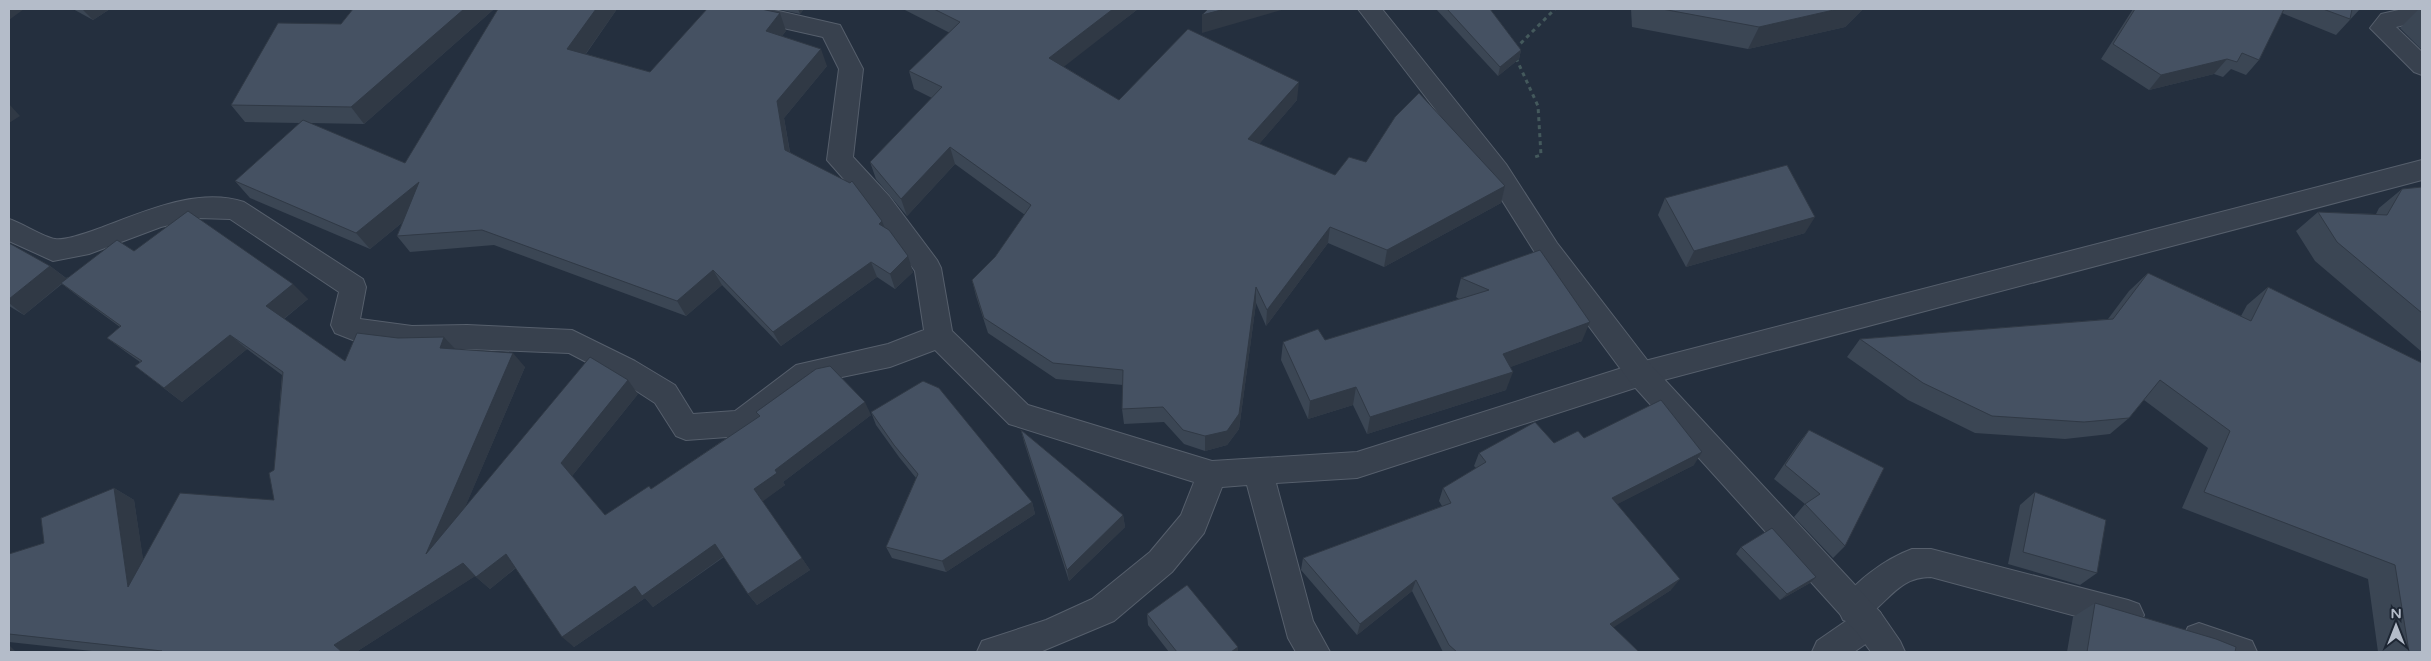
<svg xmlns="http://www.w3.org/2000/svg" width="2431" height="661" font-family="'Varela Round',sans-serif">
<style>
.lines{fill:none;stroke-linecap:round;stroke-linejoin:round}
.minor-casing{stroke:#565f6c;stroke-width:2}
.tertiary-casing{stroke:#565f6c;stroke-width:2}
.path{stroke:#44595c;stroke-width:3;stroke-dasharray:4 4;stroke-linecap:butt}
.minor{fill:#38414e;fill-rule:evenodd}
.tertiary{fill:#38414e;fill-rule:evenodd}
.wall{fill:#3b4654}
.shaded-wall{fill:#303945}
.building{fill:#455162;stroke:#303945}
</style>
<rect width="100%" height="100%" fill="#242f3e"/>
<g class="lines">
<defs>
<g id="minor">
<path d="M723 9H770L840 25 863 69 853 157 889 196 937 260 941 268 952 331 1028 405 1212 461 1357 452 1641 362 2422 160V180L1641 386 1357 478 1276 483 1313 621 1330 652H1296L1288 638 1247 485 1222 487 1204 533 1172 572 1114 621 1040 652H977L982 641 1046 620 1092 599 1150 552 1181 515 1194 482 1009 424 935 350 890 367 813 383 751 432 741 436 686 440 676 436 655 403 615 377 569 353 467 349 412 350 363 344 335 333 331 325 339 292 230 219 198 218 161 227 89 254 53 261 9 241V219C22 223 43 237 55 239 66 241 92 231 103 227 146 211 198 187 244 202L363 279 366 287 360 319 412 326 467 325 572 330 635 361 675 385 693 414 735 411 796 365 888 344 924 330 915 271 871 210 827 160 839 69 823 37 734 17 726 15Z"/>
<path d="M2403 9H2422V21L2396 27 2422 52V75L2414 72 2370 28 2381 14Z"/>
<path d="M1912 549H1931L2128 600 2139 604 2144 615 2139 626 2128 630 1931 577C1904 577 1894 593 1875 610L1880 612 1885 623 1880 634 1854 652H1812L1817 641 1846 621 1843 620 1838 609C1849 584 1887 558 1912 549Z"/>
<path d="M2199 623 2252 641 2257 652H2197L2188 649 2183 638 2188 627Z"/>
</g>
<path id="tertiary" d="M1358 9H1382L1506 164 1557 243 1651 365 1880 612 1900 641 1905 652H1871L1858 634 1631 383 1539 259 1488 178Z"/>
</defs>
<use href="#minor" class="minor-casing"/>
<use href="#tertiary" class="tertiary-casing"/>
<g class="path">
<path d="M1515 49 1555 9"/>
<path d="M1516 58 1538 106 1541 155 1532 158"/>
</g>
<use href="#minor" class="minor"/>
<use href="#tertiary" class="tertiary"/>
</g>
<g class="wall">
<path d="M73 9H110L93 20Z"/>
<path d="M353 9H494L364 124 309 123 405 163 498 9H617L586 54 650 72 786 31 782 36 827 66 784 118 790 152 884 227 913 272 895 289 877 277 781 346 722 285 686 316 494 245 410 252 397 236 403 222 370 249 250 198 235 181 300 123 245 122 231 105 341 24Z"/>
<path d="M777 9H804L800 14Z"/>
<path d="M903 9H1138L1063 66 1119 100H1297L1259 144 1335 175 1366 162 1505 186 1501 203 1384 267 1328 243 1266 326 1256 303 1239 429 1227 445 1205 451 1184 444 1164 422 1124 424 1122 409 1123 385 1056 379 988 333 976 296 972 280 995 257 1025 215 955 164 907 216 876 179 870 162 932 98 914 89 909 71 950 33Z"/>
<path d="M1436 9H1490L1521 50 1519 59 1498 76Z"/>
<path d="M1631 9H1863L1845 27 1748 49 1632 27Z"/>
<path d="M2133 9H2360L2336 35 2282 13 2259 60 2246 75 2231 69 2223 77 2214 74 2149 90 2101 59Z"/>
<path d="M2419 9H2422V50L2400 28Z"/>
<path d="M2422 187V352L2315 261 2296 231 2318 212 2376 214 2379 208 2402 189Z"/>
<path d="M1665 198 1805 233 1686 267 1658 215Z"/>
<path d="M9 243 50 266 66 278 134 251 308 299 284 319 345 361 398 338 444 337 455 349 525 367 465 507 638 394 572 476 605 515 651 489 759 416 756 412 871 415 783 482 785 485 762 501 810 570 757 605 748 594 724 557 653 607 645 598 574 647 516 568 490 589 475 576 356 652H101L9 642V554L44 543 114 488 134 500 143 560 274 500V470L282 375 247 349 182 402 135 366 140 362 126 352 107 338 120 327 79 297 62 284 24 315 9 306Z"/>
<path d="M1540 250 1582 341 1510 367 1506 390 1367 434 1353 405 1308 419 1281 360 1283 342 1325 340 1459 299 1456 297 1461 278Z"/>
<path d="M2148 273 2241 316 2247 305 2268 287 2422 363V652H2378L2368 579 2182 508 2208 448 2144 400 2129 418 2110 434 2065 439 1975 433 1908 400 1847 357 1860 339 2108 319 2129 291Z"/>
<path d="M871 412 1032 502 1035 514 946 572 892 558 886 547 916 478 899 457 876 425Z"/>
<path d="M1021 430 1123 515 1125 527 1069 581 1024 442Z"/>
<path d="M1809 430 1845 546 1833 558 1794 517 1805 504 1774 479 1798 444Z"/>
<path d="M1584 438 1694 465 1617 504 1671 590 1613 627 1639 652H1443L1412 591 1357 635 1301 570 1303 558 1442 506 1439 501 1443 488 1476 468 1474 466 1479 453 1554 443Z"/>
<path d="M2035 492 2097 573 2080 585 2008 564 2020 505Z"/>
<path d="M1741 547 1810 583 1780 600 1736 554Z"/>
<path d="M2095 603 2235 652H2067L2073 617Z"/>
<path d="M1147 614 1238 652H1169L1148 625Z"/>
</g>
<g class="shaded-wall">
<path d="M9 9H24L9 20Z"/>
<path d="M82 9H110L93 20Z"/>
<path d="M464 9H494L364 124 351 107Z"/>
<path d="M596 9H617L577 66 567 49Z"/>
<path d="M798 9H804L800 14Z"/>
<path d="M1113 9H1138L1052 76 1049 58Z"/>
<path d="M1225 9H1285L1202 33V15Z"/>
<path d="M1838 9H1863L1845 27 1748 49 1759 27Z"/>
<path d="M780 13 786 31 772 48 766 31Z"/>
<path d="M821 49 827 66 784 118 792 166 785 150 777 101Z"/>
<path d="M1521 50 1519 59 1498 76 1500 67Z"/>
<path d="M2227 59 2214 74 2149 90 2161 75Z"/>
<path d="M1299 82 1297 100 1248 157V139Z"/>
<path d="M9 104 20 116 9 123Z"/>
<path d="M950 147 955 164 907 216 901 199Z"/>
<path d="M419 182 432 198 370 249 356 233Z"/>
<path d="M1505 186 1501 203 1384 267 1387 250Z"/>
<path d="M1815 217 1805 233 1686 267 1694 251Z"/>
<path d="M882 221 888 236 879 224Z"/>
<path d="M1330 227 1328 243 1266 326 1267 310Z"/>
<path d="M908 256 913 272 895 289 890 274Z"/>
<path d="M871 262 877 277 781 346 773 332Z"/>
<path d="M50 266 67 279 24 315 9 303V299Z"/>
<path d="M713 270 722 285 686 316 677 301Z"/>
<path d="M293 284 308 299 282 320 266 306Z"/>
<path d="M1256 287V303L1239 429 1227 445 1205 451V436Z"/>
<path d="M1590 322 1582 341 1497 372 1503 354Z"/>
<path d="M230 335 247 349 182 402 164 388Z"/>
<path d="M444 337 457 351 440 348Z"/>
<path d="M513 353 525 367 440 566 426 554Z"/>
<path d="M1513 372 1506 390 1367 434 1370 417Z"/>
<path d="M628 380 638 394 572 476 616 528 561 463Z"/>
<path d="M1356 387 1353 405 1308 419 1310 401Z"/>
<path d="M865 402 871 415 783 482 785 485 762 502 754 489 775 470Z"/>
<path d="M1702 452 1694 465 1604 511 1612 498Z"/>
<path d="M114 488 134 500 149 598 128 587Z"/>
<path d="M1032 502 1035 514 946 572 942 561Z"/>
<path d="M1123 515 1125 527 1069 581 1067 570Z"/>
<path d="M715 544 724 556 653 607 645 598 574 647 562 637 635 586Z"/>
<path d="M506 554 519 565 490 589 476 577Z"/>
<path d="M802 558 810 570 757 605 748 594Z"/>
<path d="M463 563 477 575 356 652H342L334 645Z"/>
<path d="M1816 577 1810 583 1780 600 1787 594Z"/>
<path d="M1680 579 1671 590 1602 635 1610 624Z"/>
<path d="M1416 580 1412 591 1357 635 1360 624Z"/>
<path d="M9 645 16 652H9Z"/>
<path d="M1238 647V652H1231Z"/>
</g>
<g class="building">
<path d="M353 9H464L351 107 231 105 278 23 341 24Z"/>
<path d="M498 9H596L567 49 650 72 707 9H761L780 13 766 31 821 49 777 101 785 150 850 183 852 181 882 221 879 224 889 230 908 256 890 274 871 262 773 332 713 270 677 301 482 230 397 236 419 182 356 233 235 181 303 120 405 163Z"/>
<path d="M934 9H1113L1049 58 1119 100 1188 29 1299 82 1248 139 1335 175 1349 157 1366 162 1395 117 1419 93 1505 186 1387 250 1330 227 1267 310 1256 287 1239 414 1227 431 1205 436 1183 430 1163 407 1122 409 1123 370 1053 363 984 318 972 280 995 257 1031 205 950 147 901 199 870 162 942 87 909 71 960 22Z"/>
<path d="M1208 9H1225L1202 15Z"/>
<path d="M1447 9H1490L1521 50 1500 67Z"/>
<path d="M1662 9H1838L1759 27Z"/>
<path d="M2135 9H2284L2259 60 2242 53 2237 62 2227 59 2161 75 2113 44Z"/>
<path d="M2323 9H2352L2350 19Z"/>
<path d="M1787 165 1815 217 1694 251 1665 198Z"/>
<path d="M2422 187V313L2337 242 2318 212 2387 215 2402 189Z"/>
<path d="M188 211 293 284 266 306 345 361 357 333 398 338 444 337 440 348 513 353 426 554 590 357 628 380 561 463 605 515 649 486 651 489 760 416 756 412 816 369 830 366 865 402 775 470 777 473 754 489 802 558 748 594 715 544 642 596 635 586 562 637 506 554 476 577 463 563 334 645 342 652H160L162 651 9 634V554L44 543 41 518 114 488 128 587 180 493 274 500 269 473 274 470 283 372 230 335 164 388 135 366 142 361 107 338 121 326 61 283 117 240 134 251Z"/>
<path d="M9 243 50 266 9 299Z"/>
<path d="M1540 250 1590 322 1503 354 1513 372 1370 417 1356 387 1310 401 1283 342 1318 329 1325 340 1489 290 1461 278Z"/>
<path d="M2148 273 2251 321 2268 287 2422 363V652H2409L2395 565 2204 492 2230 431 2160 380 2129 418 2084 422 1992 416 1923 383 1860 339 2113 319Z"/>
<path d="M923 381 939 388 1032 502 942 561 886 547 918 474 894 445 871 412Z"/>
<path d="M1661 400 1702 452 1612 498 1680 579 1610 624 1639 652H1457L1449 645 1416 580 1360 624 1303 558 1451 503 1443 488 1486 462 1479 453 1535 422 1554 443 1578 431 1584 438Z"/>
<path d="M1021 430 1123 515 1067 570Z"/>
<path d="M1809 430 1884 468 1845 546 1805 504 1820 494 1785 465Z"/>
<path d="M2035 492 2106 520 2097 573 2023 552Z"/>
<path d="M1772 528 1816 577 1787 594 1741 547Z"/>
<path d="M1187 585 1238 647 1231 652H1177L1147 614Z"/>
<path d="M2095 603 2216 639 2236 647 2235 652H2087Z"/>
</g>
<rect width="2431" height="661" fill="none" stroke="#b4bcc9" stroke-width="20"/>
<g transform="translate(2396 626)" stroke="#1d2633" stroke-width="4" paint-order="stroke">
<path d="M0-4L9 19L0 12L-9 19Z" fill="#b4bcc9"/>
<text y="-8" font-size="14" font-weight="bold" text-anchor="middle" fill="#b4bcc9">N</text>
</g>
</svg>
